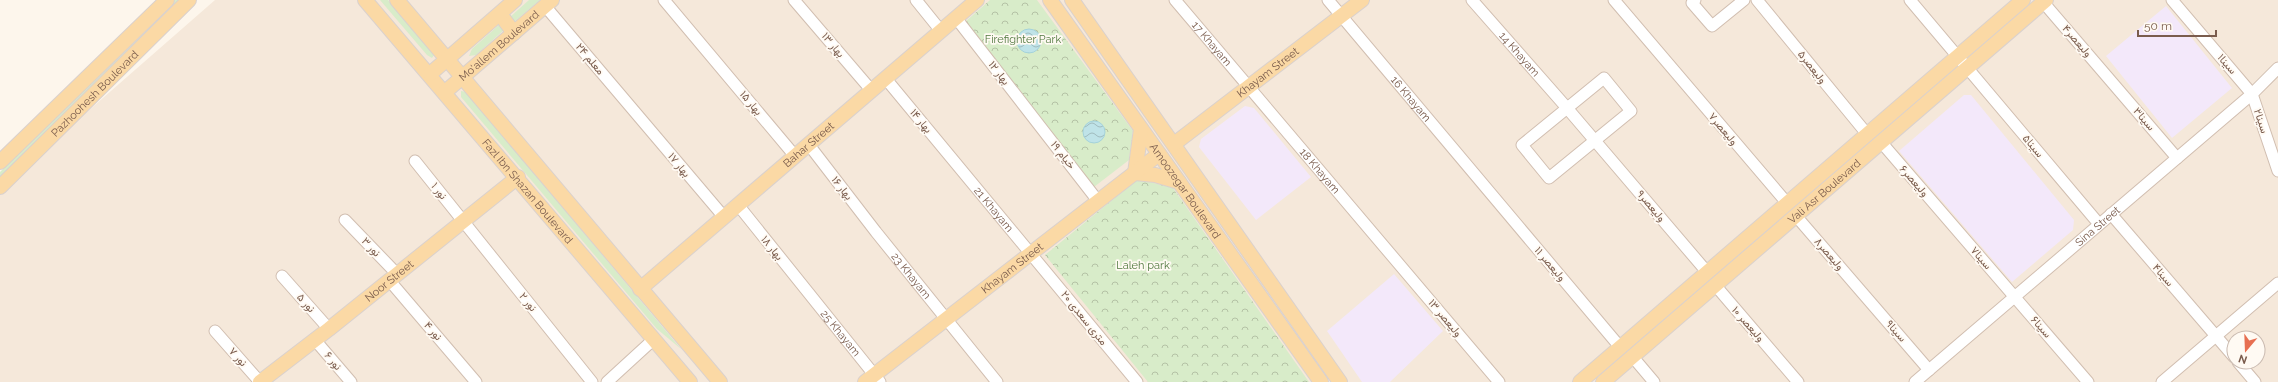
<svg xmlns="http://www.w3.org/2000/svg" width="2278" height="382" font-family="Raleway,Vazirmatn,sans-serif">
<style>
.residential{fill:#f5e8da;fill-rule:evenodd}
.education{fill:#f3e8fa}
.grass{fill:#d8ecc9}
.park{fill:url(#park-crowns)}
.water{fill:url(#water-waves);stroke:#a5d3da}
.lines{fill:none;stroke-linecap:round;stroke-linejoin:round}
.minor-casing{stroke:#d1beb0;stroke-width:13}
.major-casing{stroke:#dad1cd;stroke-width:16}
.minor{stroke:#fff;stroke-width:11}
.major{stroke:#fbd9a5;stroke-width:14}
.labels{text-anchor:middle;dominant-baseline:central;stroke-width:3.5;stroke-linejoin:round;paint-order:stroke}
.park-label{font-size:11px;fill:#537a41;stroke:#fffaf3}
.street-label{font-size:11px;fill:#7a5c4d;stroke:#fffaf3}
</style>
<defs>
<pattern id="park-crowns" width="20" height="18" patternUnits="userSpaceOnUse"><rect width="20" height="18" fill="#d8ecc9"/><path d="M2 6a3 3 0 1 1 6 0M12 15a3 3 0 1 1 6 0" fill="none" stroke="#b4c2a5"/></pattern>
<pattern id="water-waves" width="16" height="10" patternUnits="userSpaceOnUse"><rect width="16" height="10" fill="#bfe3e8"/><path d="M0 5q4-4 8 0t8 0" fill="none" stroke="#a0bbbe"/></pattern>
</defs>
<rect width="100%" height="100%" fill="#fdf6ec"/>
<path class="residential" d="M215 0H2278V382H0V188ZM2234 338H2258V362H2234Z"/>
<g class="education">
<path d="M2166 6 2232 88 2172 138 2106 56Z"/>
<path d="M1964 95H1971L2074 220 2073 230 2012 282 1899 151Z"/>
<path d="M1245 106 1254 108 1311 177 1256 220 1199 147 1201 139Z"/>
<path d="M1394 274 1443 331 1390 382H1362L1327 331Z"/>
</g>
<g class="grass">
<path d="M175 0H180L0 179V172Z"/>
<path d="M380 0H388L432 52 434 55 432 58 427 55Z"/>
<path d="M529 0H540L514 22 510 17Z"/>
<path d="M500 24 505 29 476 55 469 56 472 49Z"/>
<path d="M461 91 466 92 681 349 657 329 461 97Z"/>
</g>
<g class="park">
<path d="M990 0H1037L1133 131 1129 160 1094 187 965 22Z"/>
<path d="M1138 179 1173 188 1309 382H1148L1045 255Z"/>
</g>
<g class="water">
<circle cx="1029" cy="41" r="12"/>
<circle cx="1094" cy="132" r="11"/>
</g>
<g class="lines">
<defs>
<g id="minor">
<path d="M664 0 795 156"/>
<path d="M794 0 872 91"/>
<path d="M916 0 941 31"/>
<path id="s1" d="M1175 0 1499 382"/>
<path id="s2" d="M1328 0 1620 347"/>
<path id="s3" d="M1472 0 1567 108 1707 272"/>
<path d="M1614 0 1787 203"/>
<path d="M1695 0 1692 3 1712 26 1744 0"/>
<path d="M1757 0 1867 134"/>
<path d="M1910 0 2099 224"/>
<path d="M2172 0 2252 94 2278 171"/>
<path d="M2043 2 2177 158"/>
<path d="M545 6 724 217"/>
<path d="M956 18 1098 201"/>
<path d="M1604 78 1631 111 1549 178 1522 145Z"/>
<path id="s4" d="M886 79 1137 382"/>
<path d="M1881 142 2088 382"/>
<path id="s5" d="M809 145 876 232 997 382"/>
<path d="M415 161 592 382"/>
<path id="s6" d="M738 205 880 382"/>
<path d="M2111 214 2234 357"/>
<path d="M1796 216 1929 370"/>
<path d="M345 220 397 274"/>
<path d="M282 276 329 329"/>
<path d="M389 280 476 382"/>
<path d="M1715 285 1798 382"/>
<path d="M215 331 260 382"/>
<path d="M315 340 351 382"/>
<path d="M1632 356 1654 382"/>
<path d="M2238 362 2255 382"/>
<path d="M607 382 654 339"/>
<path id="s7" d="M1915 382 2252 94 2278 68"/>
<path d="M2162 382 2278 283"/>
</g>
<g id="major">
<path id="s8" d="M365 0 690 382"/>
<path d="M397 0 720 382"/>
<path id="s9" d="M1050 0 1321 382"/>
<path d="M1072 0 1340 382"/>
<path d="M500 14 514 33"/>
<path d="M430 74 515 0"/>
<path id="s10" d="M445 92 552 0"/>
<path d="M1141 129 1135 173 1155 175 1179 182"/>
<path id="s11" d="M1174 144 1362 0"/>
<path d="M0 162 167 0"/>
<path id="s12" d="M0 187 189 0"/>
<path id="s13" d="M640 289 977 0"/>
<path id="s14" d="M260 382 329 329 518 177"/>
<path id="s15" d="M865 382 1159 154"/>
<path d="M1580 382 2023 0"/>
<path id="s16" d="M1603 382 2046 0"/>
</g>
</defs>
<use href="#minor" class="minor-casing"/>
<use href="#major" class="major-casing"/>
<use href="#minor" class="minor"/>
<use href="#major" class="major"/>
</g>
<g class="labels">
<g class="park-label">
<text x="1023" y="39">Firefighter Park</text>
<text x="1143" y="265">Laleh park</text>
</g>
<g class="street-label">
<text transform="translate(2077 41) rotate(49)">ولیعصر۴</text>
<text stroke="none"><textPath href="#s1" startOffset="57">17 Khayam</textPath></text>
<text transform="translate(833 45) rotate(50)">بهار ۱۳</text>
<text stroke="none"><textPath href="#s10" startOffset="71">Mo'allem Boulevard</textPath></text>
<text stroke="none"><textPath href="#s3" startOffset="72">14 Khayam</textPath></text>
<text transform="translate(590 59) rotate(50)">معلم ۲۴</text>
<text transform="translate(2227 64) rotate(49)">سینا۱</text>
<text transform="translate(1812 67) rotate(51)">ولیعصر۵</text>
<text stroke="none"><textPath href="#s11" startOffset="118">Khayam Street</textPath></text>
<text transform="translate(999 73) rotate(52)">بهار ۱۲</text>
<text stroke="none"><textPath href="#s12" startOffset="133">Pazhoohesh Boulevard</textPath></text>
<text stroke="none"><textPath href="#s2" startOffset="129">16 Khayam</textPath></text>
<text transform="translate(751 103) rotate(50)">بهار ۱۵</text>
<text transform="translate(2144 119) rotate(49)">سینا۳</text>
<text transform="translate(921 121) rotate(50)">بهار ۱۴</text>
<text transform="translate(2261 121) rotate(72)">سینا۲</text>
<text transform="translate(1723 129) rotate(50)">ولیعصر۷</text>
<text stroke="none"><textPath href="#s13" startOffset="222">Bahar Street</textPath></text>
<text transform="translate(2033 146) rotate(50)">سینا۵</text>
<text transform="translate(1063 155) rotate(52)">خیام ۱۹</text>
<text transform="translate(679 165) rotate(50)">بهار ۱۷</text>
<text stroke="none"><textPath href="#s1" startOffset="224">18 Khayam</textPath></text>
<text transform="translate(1914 181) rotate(49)">ولیعصر۶</text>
<text transform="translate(842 188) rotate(52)">بهار ۱۶</text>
<text stroke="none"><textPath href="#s8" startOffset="251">Fazl Ibn Shazan Boulevard</textPath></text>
<text transform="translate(439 191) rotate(51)">نور ۱</text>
<text stroke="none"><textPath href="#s9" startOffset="234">Amoozegar Boulevard</textPath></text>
<text stroke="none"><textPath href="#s16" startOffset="292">Vali Asr Boulevard</textPath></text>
<text transform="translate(1651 206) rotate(50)">ولیعصر۹</text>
<text stroke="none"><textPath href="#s4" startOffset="169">21 Khayam</textPath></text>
<text stroke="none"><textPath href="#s7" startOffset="240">Sina Street</textPath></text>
<text transform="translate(371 247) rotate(47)">نور ۳</text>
<text transform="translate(772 248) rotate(51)">بهار ۱۸</text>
<text transform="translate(1829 254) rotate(49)">ولیعصر۸</text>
<text transform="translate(1981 258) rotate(49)">سینا۷</text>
<text transform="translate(1550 264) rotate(50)">ولیعصر ۱۱</text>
<text stroke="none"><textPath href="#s15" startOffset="186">Khayam Street</textPath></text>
<text stroke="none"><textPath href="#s5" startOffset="166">23 Khayam</textPath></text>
<text transform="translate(2163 275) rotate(49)">سینا۴</text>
<text stroke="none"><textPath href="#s14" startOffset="164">Noor Street</textPath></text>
<text transform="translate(528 302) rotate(51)">نور ۲</text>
<text transform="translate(306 303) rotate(48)">نور ۵</text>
<text transform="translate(1084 318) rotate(51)">۲۰ متری سعدی</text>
<text transform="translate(1445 318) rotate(50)">ولیعصر ۱۳</text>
<text transform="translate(1748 324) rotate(49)">ولیعصر ۱۰</text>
<text transform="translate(2041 327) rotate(49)">سینا۶</text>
<text transform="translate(433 331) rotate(49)">نور ۴</text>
<text transform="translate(1896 331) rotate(49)">سینا۹</text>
<text stroke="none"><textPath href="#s6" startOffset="164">25 Khayam</textPath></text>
<text transform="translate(238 357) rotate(48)">نور ۷</text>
<text transform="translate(333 361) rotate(50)">نور ۶</text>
</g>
</g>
<g transform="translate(2246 350) rotate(199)"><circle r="19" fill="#fffaf3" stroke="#cabbb1"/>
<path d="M0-3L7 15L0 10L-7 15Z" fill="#e76f51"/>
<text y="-6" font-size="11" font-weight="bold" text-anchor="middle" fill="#7a5c4d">N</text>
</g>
<path d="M2138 30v6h78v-6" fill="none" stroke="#7a5c4d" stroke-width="2"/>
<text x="2144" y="30" font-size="12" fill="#7a5c4d" stroke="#fffaf3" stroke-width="3" paint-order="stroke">50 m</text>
</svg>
